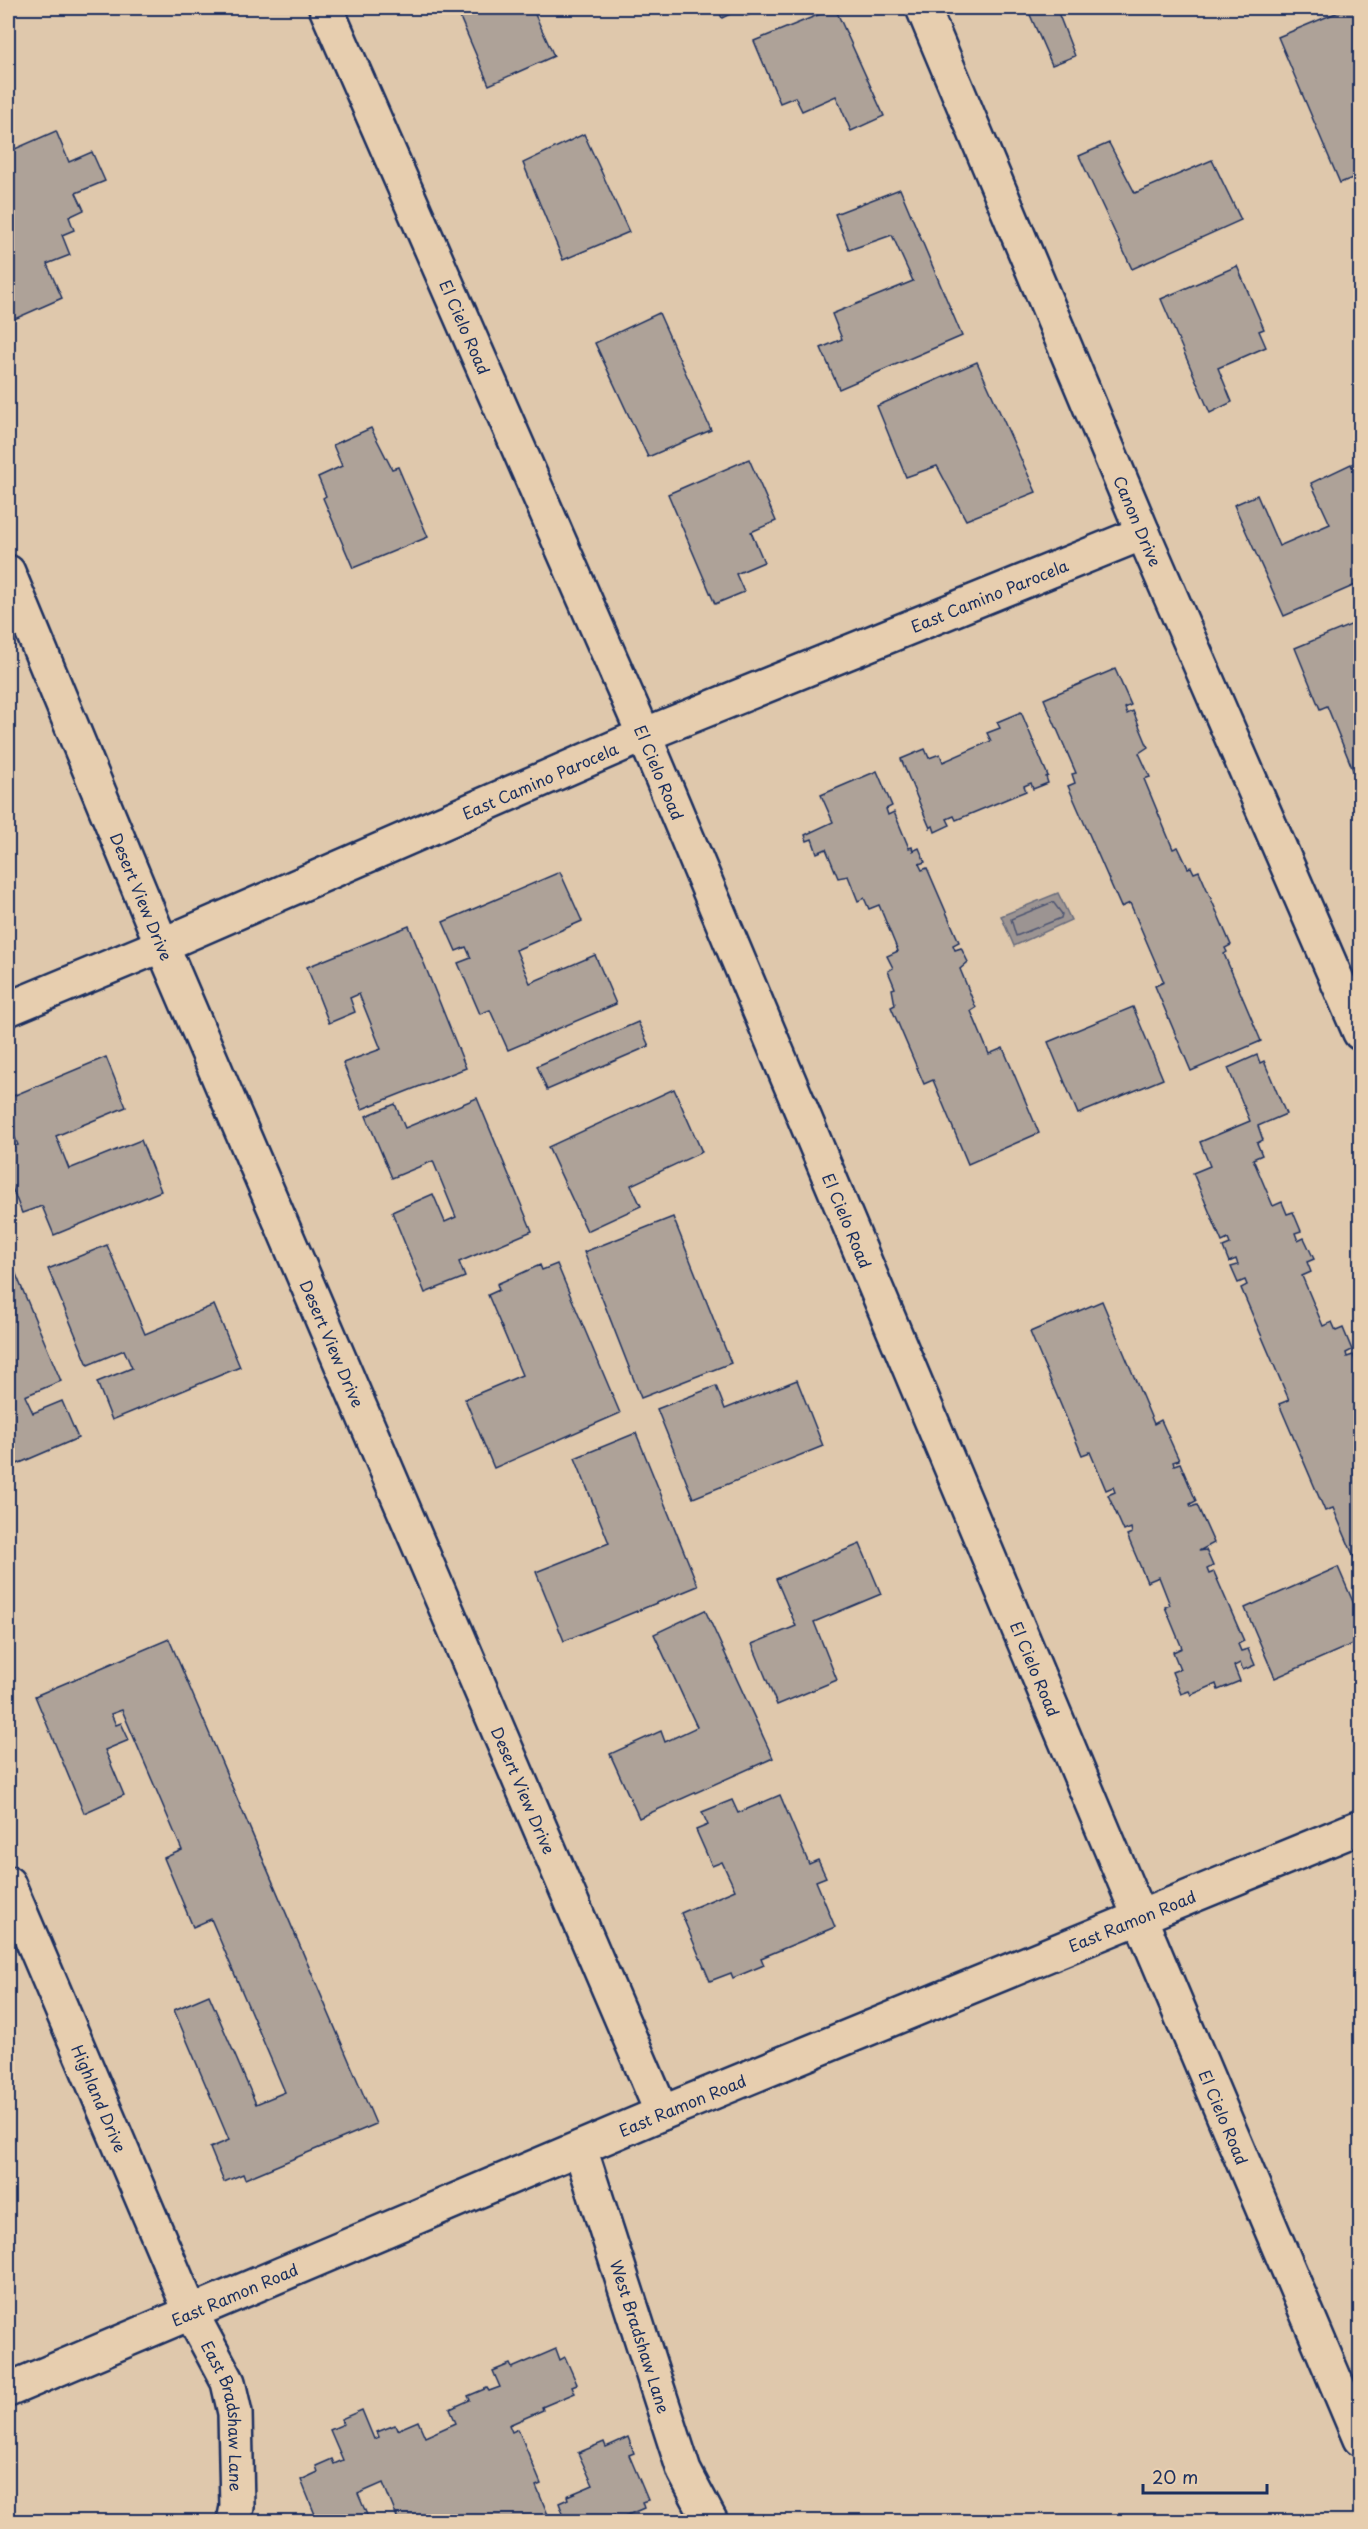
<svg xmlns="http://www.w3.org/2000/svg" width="1368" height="2529" font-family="'Playpen Sans',sans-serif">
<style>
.water{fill:#9c9492;stroke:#686c7d;stroke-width:1.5}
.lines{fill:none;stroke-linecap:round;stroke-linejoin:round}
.shore{stroke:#4f5773;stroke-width:1.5}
.building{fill:#aea298;stroke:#1b2f5e;stroke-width:1.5}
.minor-casing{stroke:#1b2f5e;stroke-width:38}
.tertiary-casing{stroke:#1b2f5e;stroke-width:38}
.secondary-casing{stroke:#1b2f5e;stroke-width:38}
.primary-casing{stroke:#1b2f5e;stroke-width:38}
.minor{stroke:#e7ceaf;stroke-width:33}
.tertiary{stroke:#e7ceaf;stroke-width:33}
.secondary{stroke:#e7ceaf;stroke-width:33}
.primary{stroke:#e7ceaf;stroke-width:33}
.labels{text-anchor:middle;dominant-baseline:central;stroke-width:6;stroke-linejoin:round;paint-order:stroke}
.street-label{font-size:16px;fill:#1b2f5e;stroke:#e7ceaf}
</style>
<rect width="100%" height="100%" fill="#dfc8ac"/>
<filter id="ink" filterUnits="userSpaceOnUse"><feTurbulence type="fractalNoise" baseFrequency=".0167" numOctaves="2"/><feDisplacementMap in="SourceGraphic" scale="12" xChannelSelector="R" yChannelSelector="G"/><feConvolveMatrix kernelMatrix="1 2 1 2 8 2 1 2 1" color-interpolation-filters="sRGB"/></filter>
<g filter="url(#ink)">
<path class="water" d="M1058 893 1071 920 1014 946 1001 916Z"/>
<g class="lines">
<path class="shore" d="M1053 902 1062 914 1061 918 1016 936 1011 919Z"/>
</g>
<g class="building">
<path d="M456 8H532L554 56 489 85Z"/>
<path d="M717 8H766L746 16 742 8 722 18Z"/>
<path d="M835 8 884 116 851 131 836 96 802 111 795 97 780 103 754 41Z"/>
<path d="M1027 8H1064L1057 10 1075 56 1052 65Z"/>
<path d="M1348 8H1360V175L1340 183 1278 37Z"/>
<path d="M56 131 69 162 92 152 105 181 76 193 84 210 69 217 74 230 62 235 70 255 47 264 62 298 10 321 8 315V152Z"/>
<path d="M584 134 629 232 563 260 523 163Z"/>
<path d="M1109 143 1135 193 1212 160 1241 220 1132 269 1079 156Z"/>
<path d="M900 189 962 336 839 389 821 348 842 339 832 314 913 281 892 235 849 250 835 214Z"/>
<path d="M1237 266 1264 329 1259 331 1266 347 1218 368 1232 402 1210 413 1161 299Z"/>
<path d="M659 313 711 430 648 457 595 343Z"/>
<path d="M977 362 1036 492 966 520 937 466 906 477 877 406Z"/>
<path d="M371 428 392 469 398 467 428 537 353 568 323 498 326 496 318 477 342 466 333 445Z"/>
<path d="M749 459 776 521 751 532 764 562 736 574 744 592 715 604 668 494Z"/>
<path d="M1351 464 1360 485V571L1357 572 1360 583 1284 616 1234 505 1257 495 1279 546 1330 524 1311 483Z"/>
<path d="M1360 621V698L1357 699 1360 706 1359 785 1327 706 1320 709 1295 648Z"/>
<path d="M1115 669 1131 705 1125 708 1127 714 1133 711 1148 747 1139 753 1150 777 1144 779 1173 849 1178 847 1188 868 1191 867 1194 873 1199 871 1231 945 1225 948 1227 952 1224 954 1261 1041 1191 1071 1155 986 1164 982 1130 903 1121 907 1068 786 1075 783 1072 774 1076 773 1044 699Z"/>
<path d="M1021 712 1048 776 1046 777 1048 783 1033 789 1031 783 1024 786 1026 791 956 820 954 816 947 819 950 825 935 832 933 826 930 828 901 759 925 749 929 758 940 754 943 762 991 741 987 733 1000 728 997 722Z"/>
<path d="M877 771 892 806 886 809 888 815 894 812 909 848 912 847 913 851 919 848 925 862 919 864 922 870 927 868 959 942 953 945 955 950 961 948 968 962 960 969 976 1008 971 1011 989 1054 1003 1048 1039 1133 968 1164 933 1080 924 1084 891 1007 895 1005 892 989 895 988 888 971 893 968 887 956 898 951 879 905 869 909 864 898 858 901 848 876 838 878 826 849 817 853 812 839 807 841 805 835 833 822 821 795Z"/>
<path d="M560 872 582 921 516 950 530 983 595 955 616 1004 508 1050 490 1010 480 1014 458 963 471 958 466 947 456 951 443 922Z"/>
<path d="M409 926 466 1068 362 1109 343 1063 381 1049 359 994 350 998 355 1012 329 1023 307 967Z"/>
<path d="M1133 1007 1163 1079 1078 1114 1048 1042Z"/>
<path d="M638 1022 649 1046 547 1090 537 1066Z"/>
<path d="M1257 1055 1260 1063 1264 1061 1286 1114 1258 1126 1263 1140 1257 1143 1262 1155 1253 1159 1273 1206 1282 1202 1287 1214 1293 1212 1301 1231 1295 1233 1298 1241 1304 1238 1314 1259 1307 1262 1311 1272 1302 1276 1323 1326 1332 1322 1336 1331 1343 1328 1352 1350 1346 1353 1347 1357 1353 1355 1360 1372V1571L1333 1508 1325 1511 1279 1404 1289 1400 1241 1288 1247 1285 1245 1280 1238 1283 1231 1267 1238 1265 1236 1259 1229 1262 1223 1247 1230 1244 1228 1239 1222 1242 1193 1173 1210 1166 1200 1142 1250 1121 1228 1068Z"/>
<path d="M106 1057 126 1107 56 1136 69 1169 141 1140 161 1191 54 1235 42 1206 22 1213 8 1178V1149L18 1145 8 1121V1098Z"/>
<path d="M674 1089 702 1152 631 1185 641 1206 587 1231 548 1147Z"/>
<path d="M477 1098 532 1231 459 1262 465 1277 425 1293 392 1212 433 1194 445 1222 456 1217 433 1161 392 1178 366 1116 395 1104 405 1128Z"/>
<path d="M673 1217 731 1363 641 1398 584 1252Z"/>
<path d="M107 1245 145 1334 214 1305 240 1367 112 1420 97 1382 132 1368 124 1350 88 1365 48 1269Z"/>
<path d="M8 1255 61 1381 25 1396 33 1413 62 1401 78 1438 8 1468Z"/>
<path d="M557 1264 620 1413 494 1468 465 1399 522 1375 488 1295 499 1290 497 1284 540 1265 542 1270Z"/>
<path d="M1102 1301 1154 1424 1161 1420 1179 1460 1173 1462 1174 1465 1180 1463 1196 1501 1190 1504 1191 1507 1197 1505 1214 1543 1199 1551 1206 1550 1213 1566 1207 1569 1209 1574 1214 1572 1244 1641 1238 1644 1241 1651 1248 1649 1255 1665 1243 1670 1240 1663 1234 1666 1240 1681 1218 1690 1216 1684 1191 1695 1189 1691 1181 1694 1172 1672 1180 1669 1173 1652 1182 1648 1165 1607 1170 1605 1159 1577 1147 1582 1127 1535 1132 1533 1131 1528 1124 1531 1108 1495 1115 1492 1113 1487 1106 1490 1090 1452 1082 1455 1030 1332Z"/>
<path d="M797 1380 823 1446 693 1498 657 1409 716 1386 725 1409Z"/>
<path d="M636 1433 698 1586 564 1641 536 1572 609 1543 575 1458Z"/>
<path d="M860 1544 881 1594 814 1622 837 1680 777 1705 752 1644 796 1626 776 1579Z"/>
<path d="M1338 1567 1360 1618V1641L1275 1678 1245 1608Z"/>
<path d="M705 1610 773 1758 639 1818 610 1754 661 1731 665 1742 697 1727 654 1634Z"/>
<path d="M169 1639 376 2124 245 2179 243 2174 224 2182 210 2148 229 2140 174 2010 209 1995 256 2104 285 2092 211 1919 193 1927 164 1858 182 1850 122 1710 111 1714 116 1725 121 1723 129 1740 105 1750 124 1795 84 1813 35 1696Z"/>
<path d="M780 1795 809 1864 818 1860 826 1877 816 1881 835 1927 761 1958 764 1965 733 1978 731 1973 710 1981 681 1913 735 1890 722 1862 712 1866 696 1830 708 1825 702 1812 732 1800 738 1813Z"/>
<path d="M556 2349 560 2360 565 2357 577 2384 572 2386 575 2393 542 2407 543 2410 509 2425 512 2432 518 2429 541 2484 536 2486 551 2522H399L383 2483 358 2494 370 2522H318L301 2480 318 2472 316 2466 332 2459 334 2464 343 2460 330 2430 344 2424 341 2419 362 2410 374 2439 379 2437 377 2432 395 2425 397 2430 418 2421 425 2437 456 2423 450 2409 470 2400 468 2396 487 2388 489 2391 500 2387 493 2371 510 2364 512 2368Z"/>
<path d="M628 2437 634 2453 629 2455 648 2500 642 2502 644 2508 616 2520 614 2514 606 2518 608 2522H558L565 2519 559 2503 568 2499 567 2496 593 2485 578 2453 604 2442 606 2447Z"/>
</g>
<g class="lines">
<defs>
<g id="minor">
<path id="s1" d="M923 8 1143 533 1360 1033"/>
<path id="s2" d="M8 572 162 945 662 2113"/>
<path id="s3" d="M8 1009 162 945 644 735 1143 533"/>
<path id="s4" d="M8 1883 191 2313 228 2382 235 2413 237 2507 234 2522"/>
<path id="s5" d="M580 2148 684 2471 711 2522"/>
</g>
<g id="tertiary">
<path id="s6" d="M326 8 644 735 1140 1918"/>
</g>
<g id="secondary">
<path id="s7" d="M1140 1918 1360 2439"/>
</g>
<g id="primary">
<path id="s8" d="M8 2390 662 2113 1360 1827"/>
</g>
</defs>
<use href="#minor" class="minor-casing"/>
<use href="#tertiary" class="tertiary-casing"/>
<use href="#secondary" class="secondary-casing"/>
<use href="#primary" class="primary-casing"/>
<use href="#minor" class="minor"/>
<use href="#tertiary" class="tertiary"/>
<use href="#secondary" class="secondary"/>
<use href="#primary" class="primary"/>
</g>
</g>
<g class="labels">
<g class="street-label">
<text stroke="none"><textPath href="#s6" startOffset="348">El Cielo Road</textPath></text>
<text stroke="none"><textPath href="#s1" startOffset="556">Canon Drive</textPath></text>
<text stroke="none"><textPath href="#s3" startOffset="1065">East Camino Parocela</textPath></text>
<text stroke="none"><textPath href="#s6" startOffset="834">El Cielo Road</textPath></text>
<text stroke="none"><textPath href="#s3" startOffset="579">East Camino Parocela</textPath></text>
<text stroke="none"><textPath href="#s2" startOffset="351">Desert View Drive</textPath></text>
<text stroke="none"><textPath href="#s6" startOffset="1320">El Cielo Road</textPath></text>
<text stroke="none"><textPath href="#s2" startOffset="837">Desert View Drive</textPath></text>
<text stroke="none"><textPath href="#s6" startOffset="1806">El Cielo Road</textPath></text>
<text stroke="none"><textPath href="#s2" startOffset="1323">Desert View Drive</textPath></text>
<text stroke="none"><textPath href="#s8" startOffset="1218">East Ramon Road</textPath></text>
<text stroke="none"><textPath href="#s4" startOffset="234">Highland Drive</textPath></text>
<text stroke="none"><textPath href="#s8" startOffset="732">East Ramon Road</textPath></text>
<text stroke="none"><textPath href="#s7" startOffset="216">El Cielo Road</textPath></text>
<text stroke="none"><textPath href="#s8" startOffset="246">East Ramon Road</textPath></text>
<text stroke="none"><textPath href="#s5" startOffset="198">West Bradshaw Lane</textPath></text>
<text stroke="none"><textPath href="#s4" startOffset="578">East Bradshaw Lane</textPath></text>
</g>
</g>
<rect width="1368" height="2529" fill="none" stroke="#e7ceaf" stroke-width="30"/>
<rect x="15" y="15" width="1338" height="2499" fill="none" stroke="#1b2f5e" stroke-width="2" filter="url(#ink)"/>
<path d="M1143 2484v9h124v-9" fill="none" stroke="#1b2f5e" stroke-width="3"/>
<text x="1152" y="2484" font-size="18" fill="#1b2f5e" stroke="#e7ceaf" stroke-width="4.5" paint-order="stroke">20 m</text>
</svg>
